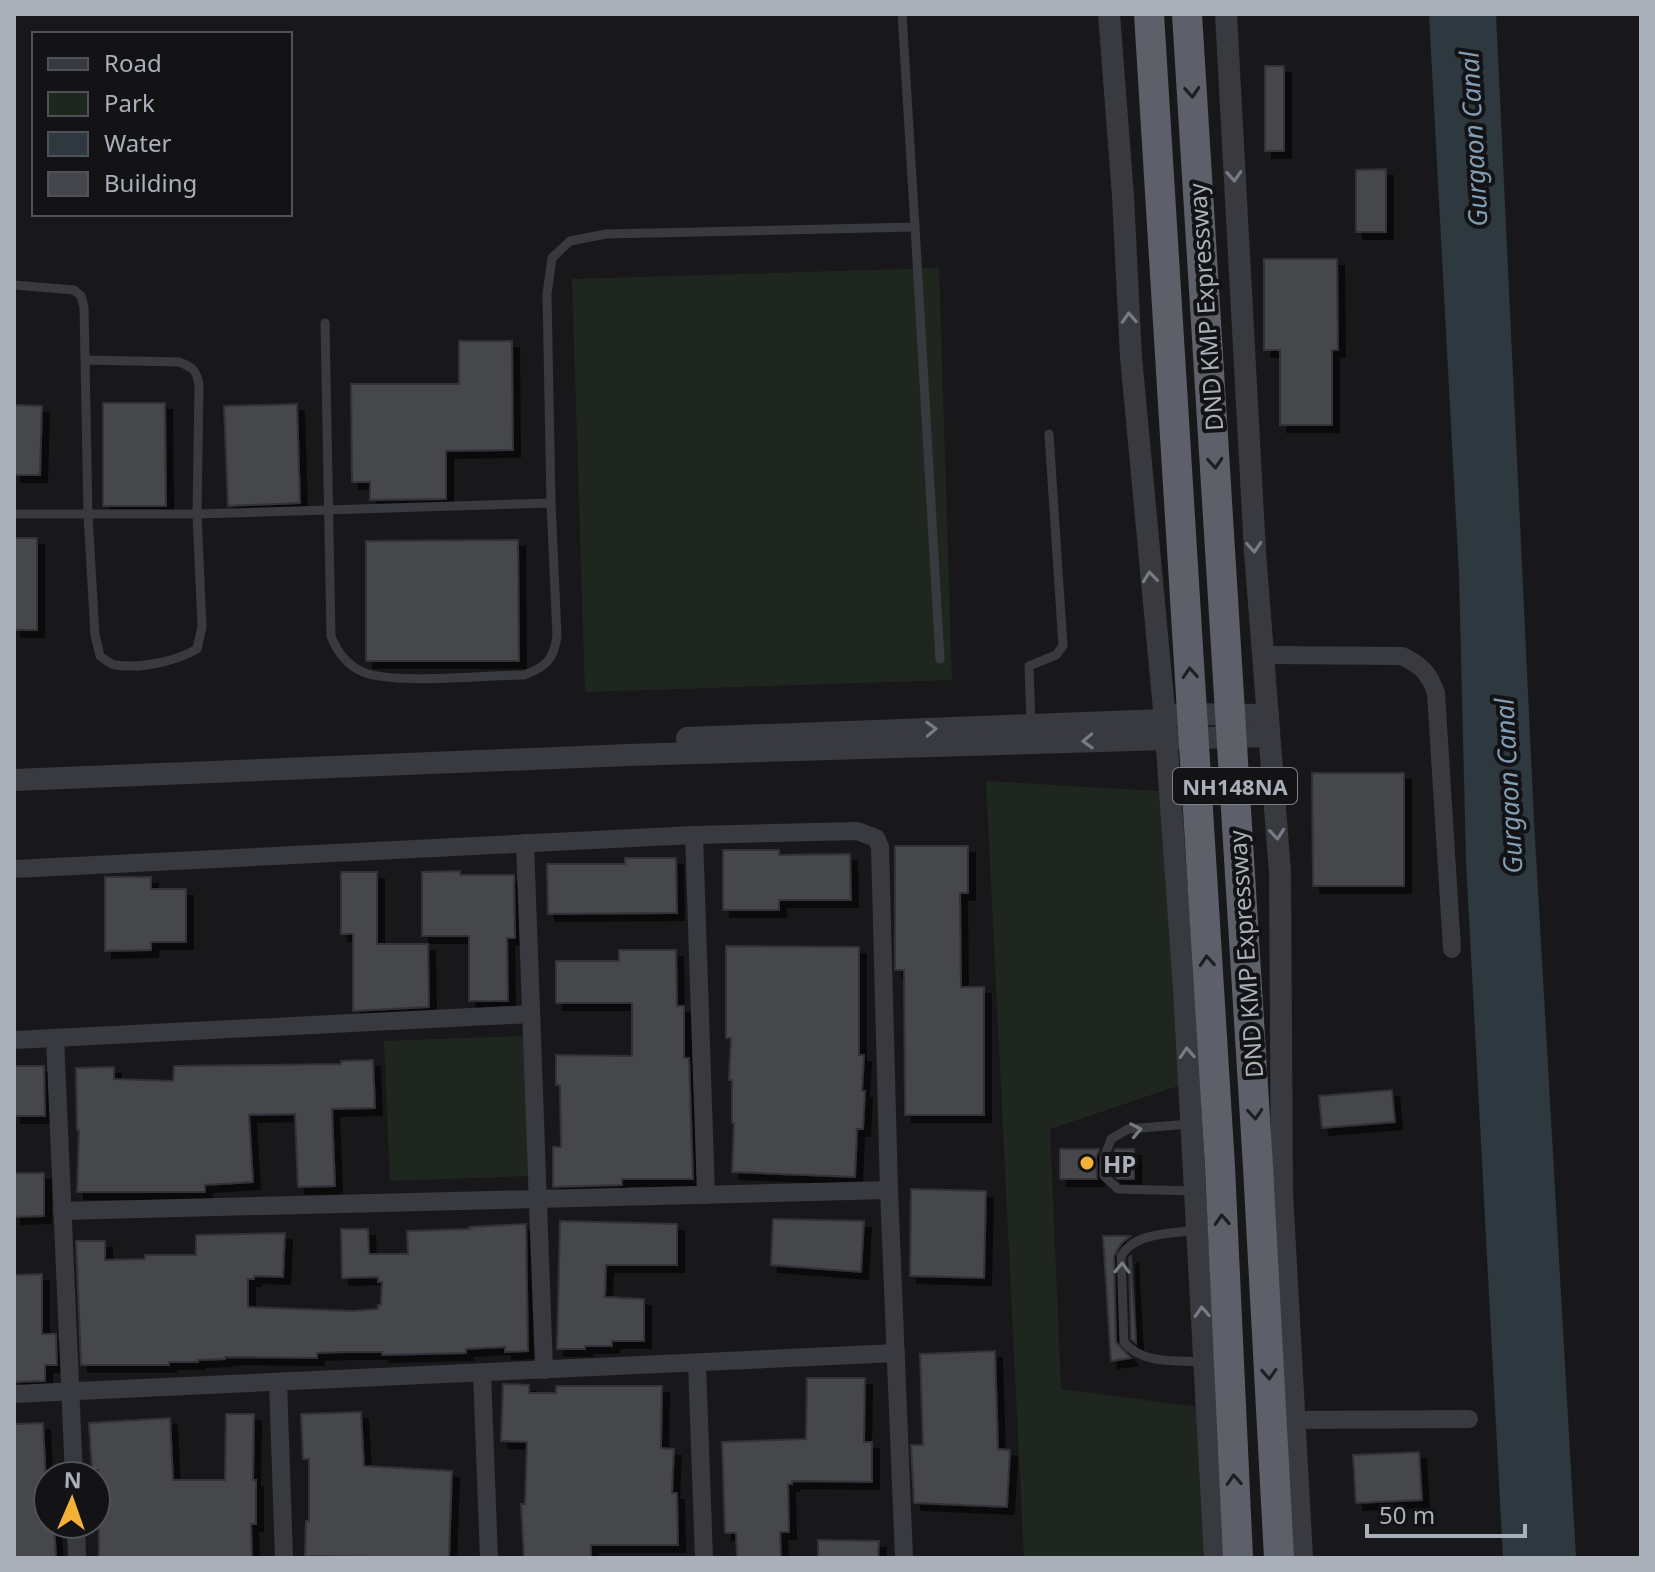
<svg xmlns="http://www.w3.org/2000/svg" width="1655" height="1572" font-family="'Noto Sans',sans-serif">
<style>
.green{fill:#1e261f}
.water{fill:#2e383f}
.building{fill:#44464b;stroke:#323237;stroke-width:2;filter:url(#shadow)}
.lines{fill:none;stroke-linecap:round;stroke-linejoin:round}
.service{stroke:#393a40;stroke-width:9}
.minor{stroke:#393a40;stroke-width:18}
.tertiary{stroke:#393a40;stroke-width:22}
.trunk{stroke:#5d6068;stroke-width:30}
.oneway{stroke:#1e1f22}
.oneway2{stroke:#777b83}
.poi-dot{fill:#f5b036;stroke:#131316;stroke-width:3}
.labels{text-anchor:middle;dominant-baseline:central;stroke-width:8;stroke-linejoin:round;paint-order:stroke}
.shield{fill:#131316;stroke:#7d8189;stroke-width:2}
.shield-label{font-size:22px;font-weight:bold;fill:#aab0ba}
.street-label{font-size:24px;fill:#aab0ba;stroke:#131316}
.poi-label{font-size:24px;font-weight:bold;fill:#aab0ba;stroke:#131316;text-anchor:start}
.water-label{font-size:26px;font-style:italic;fill:#819eb5;stroke:#131316}
</style>
<defs>
<filter id="shadow"><feDropShadow dx="7" dy="7" stdDeviation="0" flood-color="#0009"/></filter>
</defs>
<rect width="100%" height="100%" fill="#18181b"/>
<g class="green">
<path d="M939 268 952 680 585 692 572 279Z"/>
<path d="M986 781 1175 792 1187 1083 1050 1129 1061 1389 1198 1407 1206 1558H1024Z"/>
<path d="M524 1036 530 1176 390 1181 384 1041Z"/>
</g>
<path class="water" d="M1429 14H1496L1534 820 1576 1558H1503L1466 861 1459 575Z"/>
<g class="building">
<rect x="1265" y="66" width="19" height="85"/>
<path d="M1386 169V232H1356V170Z"/>
<path d="M1264 259H1337L1338 350H1332V425H1280V350H1264Z"/>
<path d="M459 341H512L513 450 446 451V499L370 500V482H352L351 384H459Z"/>
<path d="M103 403H165L166 506H103Z"/>
<path d="M297 404 300 503 228 506 224 406Z"/>
<path d="M14 405 42 406 40 475H14Z"/>
<rect x="14" y="538" width="23" height="92"/>
<path d="M518 540 519 661H366V541Z"/>
<path d="M1312 773H1404V886H1313Z"/>
<path d="M895 846H968V893H960L961 987H984V1115H905L904 970H895Z"/>
<path d="M723 850H779V855L850 854 851 900H779V910H723Z"/>
<path d="M625 858H676L677 913 548 914 547 864H625Z"/>
<path d="M460 871V875H514L515 938H507L508 1001H469V936H422V872Z"/>
<path d="M341 872H377V944H428L429 1007 353 1011V934H341Z"/>
<path d="M105 877H151V889H186V942H151V950L105 951Z"/>
<path d="M726 946 859 947V1055H864L862 1091H865L863 1129H857L855 1177 732 1172 734 1123H732V1080H729L731 1038H726Z"/>
<path d="M619 950H676L677 1006H684V1058H689L693 1179H622V1185L553 1187V1147H561L560 1085H556V1055L632 1056V1003H556V961H619Z"/>
<path d="M373 1060 375 1108 332 1109 335 1186 298 1187 295 1114 249 1115 253 1182 205 1185V1192H77L79 1130H77L76 1068 114 1067V1079L173 1081 174 1066 341 1064V1061Z"/>
<path d="M14 1066H44L45 1116H14Z"/>
<path d="M1392 1090 1395 1122 1322 1128 1319 1096Z"/>
<path d="M1060 1149H1099L1096 1158 1097 1179H1060Z"/>
<path d="M1115 1149H1134V1179H1118L1112 1173V1159Z"/>
<path d="M14 1173H44V1216L14 1217Z"/>
<path d="M911 1189 986 1191 984 1278 910 1276Z"/>
<path d="M773 1219 864 1221 861 1272 771 1265Z"/>
<path d="M560 1221 677 1224V1265H606L605 1297 644 1299V1341H612V1346H585V1349H557Z"/>
<path d="M526 1224 528 1351 505 1352V1347L466 1349V1353L382 1355V1352H346L317 1353V1358L225 1357V1359L198 1360V1362H169V1365H81L76 1241H105V1260L145 1259V1255H196V1235L285 1233 283 1277 254 1276V1279H248V1307L353 1311 378 1309V1305H381L382 1282H378V1277L342 1278 341 1229H368L369 1254H408L407 1231 470 1229 469 1227Z"/>
<path d="M1103 1236H1130L1121 1244 1114 1256 1116 1342 1131 1358 1111 1361Z"/>
<path d="M1131 1256 1136 1343 1131 1339 1129 1258Z"/>
<path d="M42 1274V1334H56L57 1365H45V1381L14 1382V1275Z"/>
<path d="M995 1351 998 1449 1010 1450 1007 1507 914 1503 911 1445H923L920 1354Z"/>
<path d="M807 1378H865L864 1442H872V1482L792 1481V1484H788L789 1532H780L781 1558H737L736 1533H725L722 1442 806 1439Z"/>
<path d="M503 1384 529 1385V1393H556V1386H662L661 1448 674 1449 672 1493H677L678 1545H591V1558H524L521 1504H525L527 1442 501 1441Z"/>
<path d="M361 1412 364 1466 452 1471 449 1558 305 1556 306 1521H309V1459H303L301 1414Z"/>
<path d="M226 1414H254L253 1480H256V1524H251L252 1558H99L98 1470H92L89 1423 170 1418 173 1480H225Z"/>
<path d="M43 1423 48 1524H54L56 1558H14V1424Z"/>
<path d="M1419 1452 1422 1500 1356 1503 1353 1455Z"/>
<path d="M818 1540 879 1541 878 1558H818Z"/>
</g>
<g class="lines">
<g class="service">
<path d="M915 227 940 659"/>
<path d="M14 285 74 290 81 296 84 307 88 515 95 635 100 656C105 659 111 665 116 665 140 669 177 661 197 649L202 627 197 514 199 385C197 371 193 367 179 362L85 360"/>
<path d="M325 323 331 636C337 652 347 665 363 672 392 685 487 675 524 675 546 667 554 659 557 636L551 503"/>
<path d="M14 514H197L551 503 547 294 552 258 570 241 606 234 915 227 902 14"/>
<path d="M1031 725 1029 666 1056 655 1063 646 1049 434"/>
<path d="M1190 1124 1128 1129 1111 1139 1104 1158V1176L1118 1189 1195 1191"/>
<path d="M1195 1230C1170 1234 1135 1232 1121 1256L1124 1342C1142 1365 1178 1360 1205 1362"/>
</g>
<g class="minor">
<path d="M1263 655 1402 656C1421 665 1429 673 1436 693L1452 949"/>
<path d="M694 835 706 1195"/>
<path d="M525 843 544 1370"/>
<path d="M14 869 694 835 857 831 876 838 880 847 889 1190 904 1558"/>
<path d="M55 1038 74 1476"/>
<path d="M14 1040 531 1014"/>
<path d="M62 1211 889 1190"/>
<path d="M697 1363 704 1558"/>
<path d="M482 1373 489 1558"/>
<path d="M278 1382 284 1558"/>
<path d="M14 1394 896 1353"/>
<path d="M1295 1420 1469 1419"/>
<path d="M76 1524 77 1558"/>
</g>
<g class="tertiary">
<path d="M1109 14 1123 196 1131 357 1165 720 1184 989 1215 1558"/>
<path d="M1226 14 1255 552 1280 872 1282 1192 1302 1558"/>
<path d="M687 738 1165 720 1180 714 1268 715"/>
<path d="M14 780 628 755 1269 736"/>
</g>
<g class="trunk">
<path d="M1149 14 1220 1167 1238 1558"/>
<path d="M1187 14 1258 1167 1279 1558"/>
</g>
</g>
<defs><path id="oneway-chevron" d="M-2-3.5L2.5 0L-2 3.5" fill="none" stroke-width="1.6" stroke-linecap="round" stroke-linejoin="round" transform="scale(2)"/></defs>
<g class="oneway">
<use href="#oneway-chevron" transform="translate(1192 92) rotate(86)"/>
<use href="#oneway-chevron" transform="translate(1215 463) rotate(86)"/>
<use href="#oneway-chevron" transform="translate(1190 673) rotate(-94)"/>
<use href="#oneway-chevron" transform="translate(1207 961) rotate(-94)"/>
<use href="#oneway-chevron" transform="translate(1255 1114) rotate(86)"/>
<use href="#oneway-chevron" transform="translate(1222 1220) rotate(-93)"/>
<use href="#oneway-chevron" transform="translate(1269 1374) rotate(87)"/>
<use href="#oneway-chevron" transform="translate(1234 1480) rotate(-93)"/>
</g>
<g class="oneway2">
<use href="#oneway-chevron" transform="translate(1234 176) rotate(87)"/>
<use href="#oneway-chevron" transform="translate(1129 318) rotate(-93)"/>
<use href="#oneway-chevron" transform="translate(1254 547) rotate(86)"/>
<use href="#oneway-chevron" transform="translate(1150 577) rotate(-96)"/>
<use href="#oneway-chevron" transform="translate(931 729) rotate(-2)"/>
<use href="#oneway-chevron" transform="translate(1088 741) rotate(178)"/>
<use href="#oneway-chevron" transform="translate(1277 834) rotate(85)"/>
<use href="#oneway-chevron" transform="translate(1187 1053) rotate(-93)"/>
<use href="#oneway-chevron" transform="translate(1136 1130) rotate(-11)"/>
<use href="#oneway-chevron" transform="translate(1122 1268) rotate(-89)"/>
<use href="#oneway-chevron" transform="translate(1202 1312) rotate(-93)"/>
</g>
<circle class="poi-dot" cx="1087" cy="1163" r="8"/>
<g class="labels">
<rect class="shield" x="1173" y="768" width="124" height="36" rx="6"/>
<g class="shield-label">
<text x="1235" y="786">NH148NA</text>
</g>
<g class="street-label">
<text transform="translate(1205 307) rotate(-94)">DND KMP Expressway</text>
<text transform="translate(1245 954) rotate(-94)">DND KMP Expressway</text>
</g>
<g class="poi-label">
<text x="1103" y="1163">HP</text>
</g>
<g class="water-label">
<text transform="translate(1473 139) rotate(-93)">Gurgaon Canal</text>
<text transform="translate(1508 786) rotate(-93)">Gurgaon Canal</text>
</g>
</g>
<rect width="1655" height="1572" fill="none" stroke="#aab0ba" stroke-width="32"/>
<rect x="32" y="32" width="260" height="184" fill="#131316" stroke="#4f5258" stroke-width="2"/>
<rect x="48" y="58" width="40" height="12" fill="#393a40" stroke="#4f5258" stroke-width="2"/>
<text x="104" y="72" font-size="24" fill="#aab0ba">Road</text>
<rect x="48" y="92" width="40" height="24" fill="#1e261f" stroke="#4f5258" stroke-width="2"/>
<text x="104" y="112" font-size="24" fill="#aab0ba">Park</text>
<rect x="48" y="132" width="40" height="24" fill="#2e383f" stroke="#4f5258" stroke-width="2"/>
<text x="104" y="152" font-size="24" fill="#aab0ba">Water</text>
<rect x="48" y="172" width="40" height="24" fill="#44464b" stroke="#4f5258" stroke-width="2"/>
<text x="104" y="192" font-size="24" fill="#aab0ba">Building</text>
<g transform="translate(72 1500) rotate(2)"><circle r="38" fill="#131316" stroke="#4f5258" stroke-width="2"/>
<path d="M0-6L14 30L0 20L-14 30Z" fill="#f5b036"/>
<text y="-12" font-size="22" font-weight="bold" text-anchor="middle" fill="#aab0ba">N</text>
</g>
<path d="M1367 1524v12h158v-12" fill="none" stroke="#aab0ba" stroke-width="4"/>
<text x="1379" y="1524" font-size="24" fill="#aab0ba" stroke="#131316" stroke-width="6" paint-order="stroke">50 m</text>
</svg>
